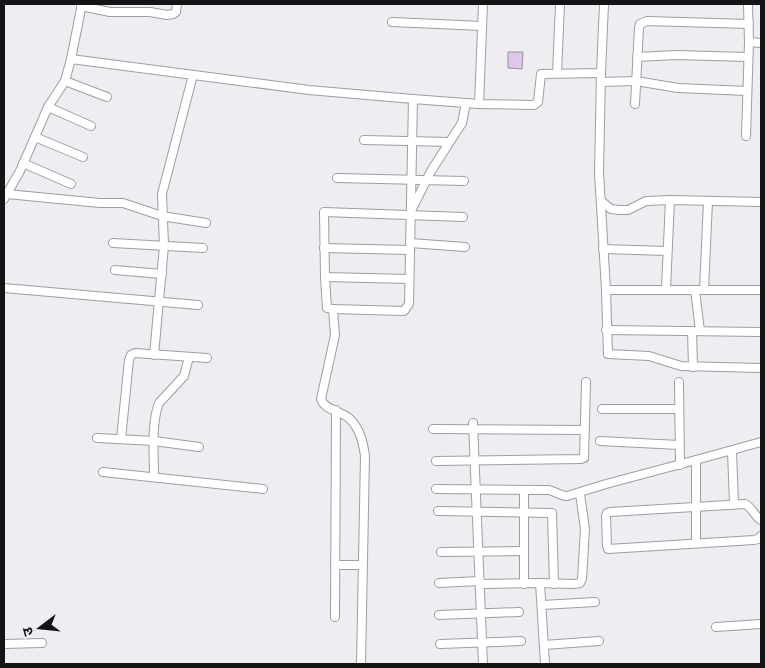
<svg xmlns="http://www.w3.org/2000/svg" width="765" height="668" font-family="Manrope,'Noto Sans Devanagari',sans-serif">
<style>
.building{fill:#dfc6eb;stroke:#949196}
.lines{fill:none;stroke-linecap:round;stroke-linejoin:round}
.minor-casing{stroke:#a09ca1;stroke-width:10}
.minor{stroke:#fff;stroke-width:8}
</style>
<rect width="100%" height="100%" fill="#f0edf2"/>
<path class="building" d="M508 52H523L522 69 508 68Z"/>
<g class="lines">
<defs>
<g id="minor">
<path d="M748 4 749 42 761 43"/>
<path d="M81 6 110 12H150L167 15 173 14 176 12 177 4"/>
<path d="M392 22 482 26"/>
<path d="M637 57 676 55 748 57"/>
<path d="M71 59 309 90 413 99"/>
<path d="M557 73 560 4"/>
<path d="M601 73 599 172 606 290H761"/>
<path d="M65 81 107 97"/>
<path d="M601 82 636 81 678 88 747 91"/>
<path d="M479 104 483 4"/>
<path d="M635 104 639 28 640 24 647 21 749 24"/>
<path d="M48 107 91 126"/>
<path d="M746 136 749 42"/>
<path d="M35 137 83 157"/>
<path d="M364 140 449 142"/>
<path d="M23 163 71 184"/>
<path d="M337 178 464 181"/>
<path d="M7 194 100 203H123L162 216 206 223"/>
<path d="M4 199 20 171 48 107 65 81 71 59 82 4"/>
<path d="M601 201 611 209 619 210H628L646 201 670 200 761 202"/>
<path d="M411 211 431 171 462 123 466 103"/>
<path d="M113 243 203 248"/>
<path d="M410 243 465 247"/>
<path d="M324 248 410 250"/>
<path d="M603 249 667 251"/>
<path d="M115 270 162 274"/>
<path d="M325 277 409 279"/>
<path d="M4 288 198 305"/>
<path d="M666 289 670 200"/>
<path d="M606 290 608 354 649 356 681 366 761 368"/>
<path d="M695 290 700 331"/>
<path d="M704 290 708 201"/>
<path d="M333 309 404 311 409 304 413 99 479 104 534 105 538 102 541 74 601 73 604 4"/>
<path d="M606 330 761 332"/>
<path d="M692 331 693 367"/>
<path d="M154 355 164 246 162 194 193 75"/>
<path d="M679 382 680 465"/>
<path d="M602 409H679"/>
<path d="M473 423 483 664"/>
<path d="M433 429 585 430"/>
<path d="M97 438 154 441 199 447"/>
<path d="M121 439 129 360 131 355 135 353 207 358"/>
<path d="M600 441 679 445"/>
<path d="M732 451 734 504"/>
<path d="M436 461 581 459 584 458 586 382"/>
<path d="M103 472 263 489"/>
<path d="M154 477C154 455 151 423 159 403L184 376 189 357"/>
<path d="M436 489 549 490C556 492 561 496 567 496L606 484 696 460"/>
<path d="M524 490V584"/>
<path d="M438 511 552 513 554 584"/>
<path d="M761 520C754 516 752 507 745 504L610 512 607 513 606 516 607 546 608 549 754 540 758 539 761 536"/>
<path d="M696 543V460L761 442"/>
<path d="M441 552 524 551"/>
<path d="M335 565H362"/>
<path d="M439 583 480 581"/>
<path d="M540 583 574 584 580 583 582 579 585 529 580 494"/>
<path d="M480 584 540 583 545 664"/>
<path d="M542 605 595 602"/>
<path d="M439 615 519 612"/>
<path d="M335 617 336 410"/>
<path d="M716 627 761 624"/>
<path d="M4 644 42 643"/>
<path d="M440 644 521 641"/>
<path d="M544 645 599 641"/>
<path d="M361 664 365 456C363 442 360 429 350 419 342 411 324 410 321 399L335 335 333 309 327 308 325 277 324 212 463 217"/>
</g>
</defs>
<use href="#minor" class="minor-casing"/>
<use href="#minor" class="minor"/>
</g>
<rect width="765" height="668" fill="none" stroke="#151315" stroke-width="10"/>
<g transform="translate(40 628) rotate(254)" stroke="#f0edf2" stroke-width="4" paint-order="stroke">
<path d="M0-4L9 19L0 12L-9 19Z" fill="#151315"/>
<text y="-8" font-size="14" font-weight="bold" text-anchor="middle" fill="#151315">उ</text>
</g>
</svg>
